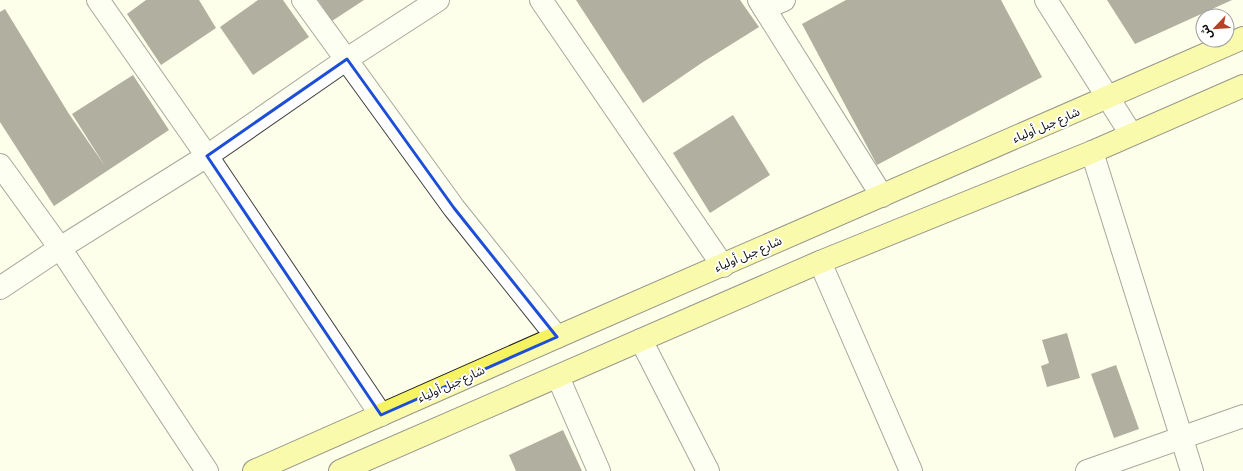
<svg xmlns="http://www.w3.org/2000/svg" width="1243" height="471" font-family="'Crimson Pro','Noto Sans Arabic',serif">
<style>
.building{fill:#544f48}
.lines{fill:none;stroke-linecap:round;stroke-linejoin:round}
.minor-casing{stroke:#3e3e3e;stroke-width:24}
.primary-casing{stroke:#1c1c1c;stroke-width:24}
.minor{stroke:#fff;stroke-width:22}
.primary{stroke:#f6f362;stroke-width:22}
.marked{fill:none;stroke:#1d4ed8;stroke-width:3;stroke-linejoin:round}
.labels{text-anchor:middle;dominant-baseline:central;stroke-width:4;stroke-linejoin:round;paint-order:stroke}
.street-label{font-size:12px;fill:#0b0b0b;stroke:#fff}
</style>
<rect width="100%" height="100%" fill="#feffea"/>
<g class="building">
<path d="M146 0H199L216 28 161 65 127 14Z"/>
<path d="M258 0H283L309 37 253 75 220 27Z"/>
<path d="M318 0H364L332 21Z"/>
<path d="M576 0H740L759 27 703 62 643 103Z"/>
<path d="M846 0H1001L1042 77 877 165 802 24Z"/>
<path d="M1107 0H1232L1135 44Z"/>
<path d="M5 9 69 114 105 166 72 114 133 75 169 130 54 206 0 122V12Z"/>
<path d="M733 115 770 175 710 213 673 153Z"/>
<path d="M1067 333 1080 378 1047 387 1041 366 1049 363 1042 340Z"/>
<path d="M1116 365 1139 429 1114 438 1091 374Z"/>
<path d="M563 430 582 471H516L509 455Z"/>
</g>
<g class="lines">
<defs>
<g id="minor">
<path d="M98 0 207 156 381 415"/>
<path d="M303 0 454 208 557 337"/>
<path d="M541 0 723 266"/>
<path d="M759 0 882 196"/>
<path d="M1046 0 1131 134"/>
<path d="M764 8 784 0"/>
<path d="M1092 152 1192 471"/>
<path d="M0 165 60 248 207 471"/>
<path d="M820 262 911 471"/>
<path d="M0 288 60 248 207 156 347 59 438 0"/>
<path d="M641 340 708 471"/>
<path d="M558 377 599 471"/>
<path d="M1087 471 1243 416"/>
</g>
<g id="primary">
<path d="M254 471 557 337 1243 38"/>
<path d="M340 471 820 262 1092 152 1243 86"/>
</g>
</defs>
<use href="#minor" class="minor-casing"/>
<use href="#primary" class="primary-casing"/>
<use href="#minor" class="minor"/>
<use href="#primary" class="primary"/>
</g>
<path d="M0 0H1243V471H0ZM347 59 454 208 557 337 381 415 207 156Z" fill="#feffea" fill-opacity=".55" fill-rule="evenodd"/>
<path class="marked" d="M347 59 454 208 557 337 381 415 207 156Z"/>
<g class="labels">
<g class="street-label">
<text transform="translate(1046 125) rotate(-23)">شارع جبل أولياء</text>
<text transform="translate(748 254) rotate(-23)">شارع جبل أولياء</text>
<text transform="translate(451 384) rotate(-24)">شارع جبل أولياء</text>
</g>
</g>
<g transform="translate(1215 28) rotate(245)"><circle r="19" fill="#ffffff" stroke="#9d9d9d"/>
<path d="M0-3L7 15L0 10L-7 15Z" fill="#b84026"/>
<text y="-6" font-size="11" font-weight="bold" text-anchor="middle" fill="#0b0b0b">ش</text>
</g>
</svg>
